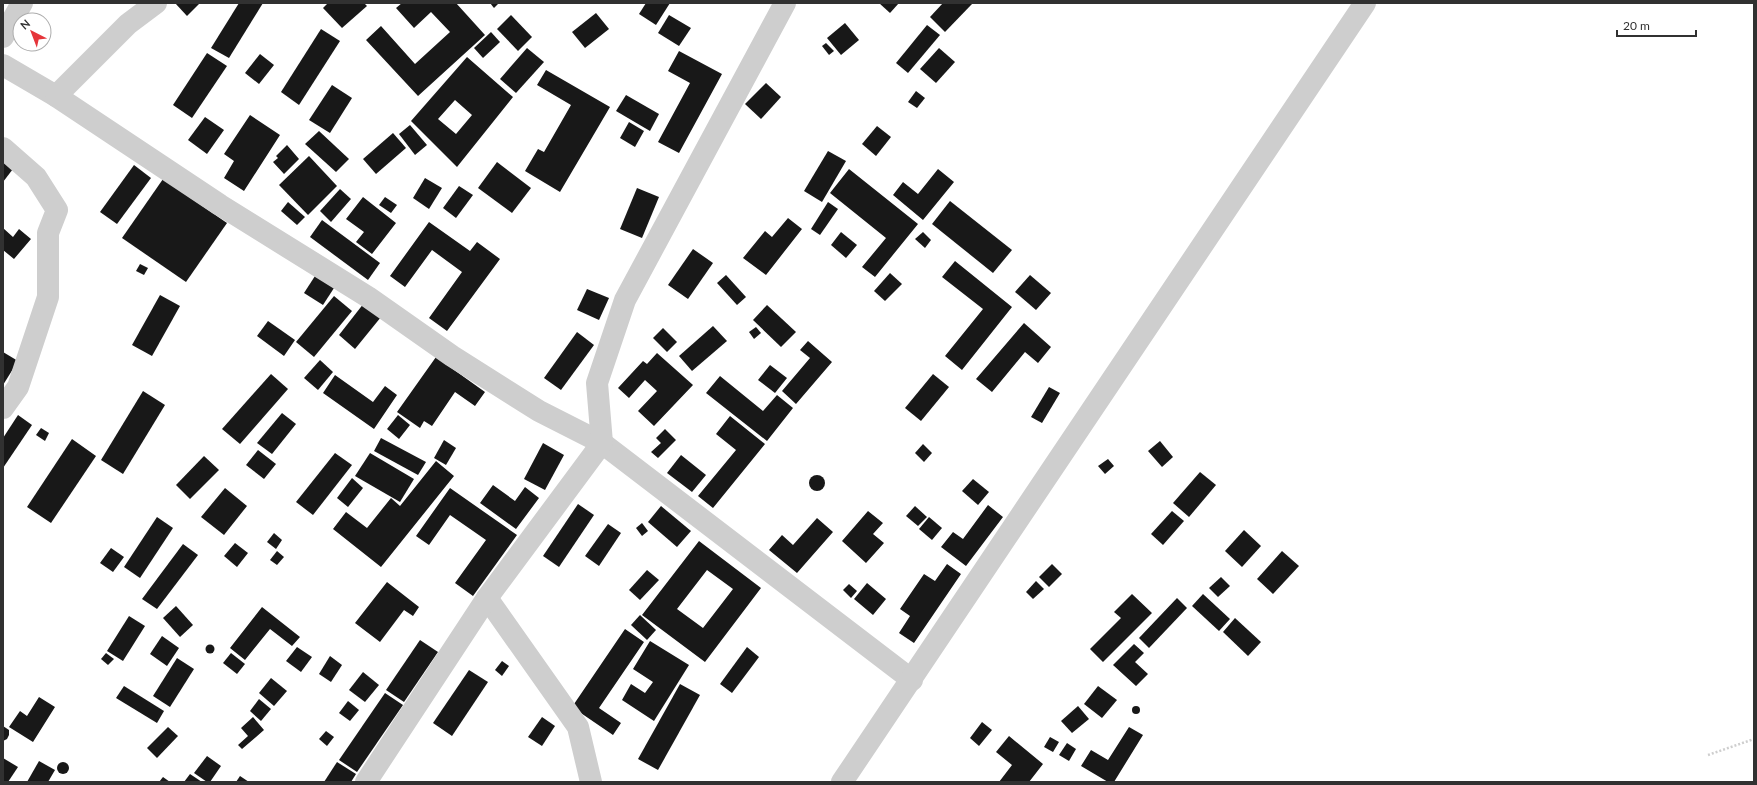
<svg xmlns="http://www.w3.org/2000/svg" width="1757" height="785" font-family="Lato,sans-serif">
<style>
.building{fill:#181818;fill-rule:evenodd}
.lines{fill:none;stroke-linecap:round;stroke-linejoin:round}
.path{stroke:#cecece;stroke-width:2.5;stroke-dasharray:2 2;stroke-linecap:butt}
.street{stroke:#cecece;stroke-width:22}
</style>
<rect width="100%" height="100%" fill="#fff"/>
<g class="building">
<path d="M175 3H200L187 16Z"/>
<path d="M239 3H263L229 58 211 48Z"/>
<path d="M328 3H364L367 6 342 28 323 8Z"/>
<path d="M402 3H456L485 35 418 96 366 40 381 26 415 64 450 32 431 12 414 28 396 8Z"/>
<path d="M490 3H499L494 8Z"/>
<path d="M646 3H670L656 25 639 14Z"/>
<path d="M879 3H899L890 13Z"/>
<path d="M943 3 972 4 945 32 930 17Z"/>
<path d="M596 13 609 29 585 48 572 32Z"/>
<path d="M511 15 532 37 518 51 497 29Z"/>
<path d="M669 15 691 28 679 46 658 33Z"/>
<path d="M845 23 859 40 841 55 827 38Z"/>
<path d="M927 25 940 35 908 73 896 63Z"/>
<path d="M321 29 340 41 299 105 281 92Z"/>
<path d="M491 32 500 42 483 58 474 48Z"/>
<path d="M826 43 834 51 829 55 822 46Z"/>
<path d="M527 48 544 62 516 93 500 79Z"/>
<path d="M939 48 955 62 936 83 920 69Z"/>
<path d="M679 51 722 74 679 153 658 142 690 83 668 71Z"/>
<path d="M207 53 227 66 192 118 173 105Z"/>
<path d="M260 54 274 65 259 84 245 73Z"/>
<path d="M467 57 513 97 457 167 411 121ZM455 100 472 115 456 134 438 119Z"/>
<path d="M546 70 610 107 560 192 525 171 538 149 544 152 571 105 537 85Z"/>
<path d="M766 83 781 97 761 119 745 104Z"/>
<path d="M332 85 352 98 330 133 309 120Z"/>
<path d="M916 91 925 98 917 108 908 102Z"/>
<path d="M626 95 659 114 650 131 616 111Z"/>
<path d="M250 115 280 135 244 191 224 178 234 161 224 154Z"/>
<path d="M205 117 224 130 207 154 188 140Z"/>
<path d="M629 122 644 131 635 147 620 138Z"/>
<path d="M410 125 427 145 415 155 399 134Z"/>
<path d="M877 126 891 137 876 156 862 144Z"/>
<path d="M319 131 349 159 336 172 305 144Z"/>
<path d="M393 133 406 148 376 174 363 159Z"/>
<path d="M287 145 299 159 284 174 273 162 278 158 276 156Z"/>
<path d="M828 151 846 161 822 202 804 191Z"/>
<path d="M3 154 16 165 3 182Z"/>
<path d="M309 156 337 186 308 215 279 185Z"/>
<path d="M497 162 531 188 512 213 478 188Z"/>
<path d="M134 165 151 178 117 224 100 212Z"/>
<path d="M849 169 918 224 875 277 862 267 886 238 830 193Z"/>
<path d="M938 169 954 182 923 220 893 195 903 182 918 194Z"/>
<path d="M425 178 442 188 429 209 413 198Z"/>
<path d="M163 179 227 223 186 282 122 238Z"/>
<path d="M459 186 473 195 456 218 443 208Z"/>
<path d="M637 188 659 197 642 238 620 229Z"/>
<path d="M340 189 351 199 331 222 320 211Z"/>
<path d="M363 197 396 223 372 254 356 242 364 232 346 219Z"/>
<path d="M385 197 397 205 391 213 379 205Z"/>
<path d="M950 201 1012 250 993 273 932 224Z"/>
<path d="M288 202 305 217 297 225 281 211Z"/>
<path d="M828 202 838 209 820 235 811 229Z"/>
<path d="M788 218 802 229 766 275 743 258 765 231 772 237Z"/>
<path d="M322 220 380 263 368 280 310 237Z"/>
<path d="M429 222 470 251 477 242 500 259 447 331 429 318 462 272 432 250 405 287 390 276Z"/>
<path d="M3 228 13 237 19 229 31 239 14 259 3 250Z"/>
<path d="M841 232 857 245 846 258 831 245Z"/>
<path d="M923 232 931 240 925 248 915 239Z"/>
<path d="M693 249 713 263 688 299 668 285Z"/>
<path d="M955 261 1012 307 962 370 945 356 983 309 942 277Z"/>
<path d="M140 264 148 268 144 275 136 271Z"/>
<path d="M890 273 902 284 885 301 874 291Z"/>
<path d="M726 275 746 297 737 305 717 283Z"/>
<path d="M1030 275 1051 293 1036 310 1015 292Z"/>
<path d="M315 276 334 288 323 305 304 293Z"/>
<path d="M587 289 609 298 599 320 577 310Z"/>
<path d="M160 295 180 306 152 356 132 345Z"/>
<path d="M334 296 352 311 314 357 296 342Z"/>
<path d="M364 303 381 317 355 349 339 335Z"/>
<path d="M767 305 796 332 781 347 753 320Z"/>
<path d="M268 321 295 340 284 356 257 336Z"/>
<path d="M1024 323 1051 347 1038 363 1025 352 992 392 976 379Z"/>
<path d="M713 326 727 341 692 371 679 356Z"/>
<path d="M756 327 761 333 754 339 749 332Z"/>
<path d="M663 328 677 342 667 352 653 338Z"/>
<path d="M577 332 594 345 561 390 544 378Z"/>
<path d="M808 341 832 362 796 404 782 391 810 358 800 350Z"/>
<path d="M3 352 18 361 3 385Z"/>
<path d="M657 353 693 385 654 426 638 411 657 391 645 380 629 398 618 388 643 361 647 364Z"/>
<path d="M436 357 485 392 475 406 455 392 432 426 424 421 420 428 397 412Z"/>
<path d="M320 360 333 372 318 390 304 378Z"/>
<path d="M770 365 787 378 775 393 758 380Z"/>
<path d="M271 374 288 389 240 444 222 429Z"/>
<path d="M933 374 949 387 921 421 905 408Z"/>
<path d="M335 375 373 402 385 386 397 395 374 429 323 393Z"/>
<path d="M720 376 763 411 777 395 793 408 767 441 706 393Z"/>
<path d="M1049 387 1060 393 1042 423 1031 417Z"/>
<path d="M143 391 165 405 123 474 101 460Z"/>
<path d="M282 413 296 424 272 454 257 443Z"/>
<path d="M18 415 32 425 3 468V438Z"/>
<path d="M398 415 410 425 399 439 387 429Z"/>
<path d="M730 416 765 444 713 508 698 496 736 450 716 434Z"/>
<path d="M41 428 49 433 45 441 36 435Z"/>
<path d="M665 429 676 440 658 458 651 452 661 443 656 438Z"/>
<path d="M381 438 426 462 418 475 374 451Z"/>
<path d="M72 439 96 456 51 523 27 507Z"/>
<path d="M444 440 456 448 446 465 434 458Z"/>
<path d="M1160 441 1173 457 1162 467 1148 451Z"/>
<path d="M543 443 564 455 545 490 524 479Z"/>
<path d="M923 444 932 453 924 462 915 453Z"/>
<path d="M258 450 276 464 264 479 246 465Z"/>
<path d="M335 453 352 465 313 515 296 502Z"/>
<path d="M370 453 414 479 400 502 355 476Z"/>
<path d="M681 455 706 475 692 492 667 473Z"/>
<path d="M204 456 219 470 190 499 176 485Z"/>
<path d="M1108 459 1114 466 1105 474 1098 466Z"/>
<path d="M436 461 454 476 381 567 333 529 346 512 367 528 391 498 400 506Z"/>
<path d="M1200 472 1216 485 1189 517 1173 503Z"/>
<circle cx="817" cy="483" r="8"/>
<path d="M352 478 363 488 348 507 337 498Z"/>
<path d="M973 479 989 492 978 505 962 491Z"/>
<path d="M493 485 515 501 525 487 539 498 516 529 480 503Z"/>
<path d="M225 488 247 506 224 535 201 517Z"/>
<path d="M450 488 517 535 473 596 455 583 486 540 450 515 429 545 416 536Z"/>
<path d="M578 504 594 515 559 567 543 556Z"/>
<path d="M988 505 1003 517 966 566 941 547 953 532 963 539Z"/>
<path d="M661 506 691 531 677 547 648 522Z"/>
<path d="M915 506 927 517 918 526 906 516Z"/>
<path d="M868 511 883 523 873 534 884 543 866 563 842 541Z"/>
<path d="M1172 511 1184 521 1163 545 1151 534Z"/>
<path d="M157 517 173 528 140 578 124 567Z"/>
<path d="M929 517 942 528 932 540 919 529Z"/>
<path d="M817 518 833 532 797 573 769 550 782 535 793 545Z"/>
<path d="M642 523 648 531 642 536 636 528Z"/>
<path d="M608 524 621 533 599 566 585 556Z"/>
<path d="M1244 530 1261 546 1242 567 1225 551Z"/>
<path d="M274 533 282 540 276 549 267 542Z"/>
<path d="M699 541 761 588 705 662 642 615ZM707 570 733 589 703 628 677 609Z"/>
<path d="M235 543 248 553 237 567 224 556Z"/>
<path d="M183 544 198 555 157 609 142 599Z"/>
<path d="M111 548 124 557 113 572 100 563Z"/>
<path d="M277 551 284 557 277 565 270 560Z"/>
<path d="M1282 551 1299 566 1273 594 1257 579Z"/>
<path d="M947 564 961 574 914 643 899 633 910 616 900 609 924 574 935 581Z"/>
<path d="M1052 564 1062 574 1049 587 1039 577Z"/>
<path d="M647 570 659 580 640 600 629 590Z"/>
<path d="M1221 577 1230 586 1218 597 1209 588Z"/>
<path d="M1036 581 1044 589 1033 599 1026 592Z"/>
<path d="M387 582 419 607 413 616 404 610 380 642 355 623Z"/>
<path d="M867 583 886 599 873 615 854 599Z"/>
<path d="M849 584 857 591 851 598 843 590Z"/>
<path d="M1132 594 1152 613 1103 662 1090 649 1121 618 1114 612Z"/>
<path d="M1203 594 1230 619 1219 631 1192 606Z"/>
<path d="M1177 598 1187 608 1149 648 1139 638Z"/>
<path d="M176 606 193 625 180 637 163 618Z"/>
<path d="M262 607 300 637 292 646 270 629 245 660 230 648Z"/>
<path d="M640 615 656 630 647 640 631 625Z"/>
<path d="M129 616 145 626 123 661 107 651Z"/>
<path d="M1235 618 1261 642 1248 656 1223 632Z"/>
<path d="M625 629 644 642 599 708 621 723 613 735 572 707Z"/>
<path d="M162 636 179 648 167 666 150 654Z"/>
<path d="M420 640 438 652 404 702 386 690Z"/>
<path d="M650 641 689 665 654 721 622 700 631 684 645 693 653 682 633 669Z"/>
<path d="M1134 644 1144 653 1135 662 1148 674 1136 686 1113 665Z"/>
<circle cx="210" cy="649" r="4.5"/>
<path d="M297 647 312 657 301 672 286 661Z"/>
<path d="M747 647 759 657 732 693 720 684Z"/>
<path d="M106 653 114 659 108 665 101 659Z"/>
<path d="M231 653 245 664 237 674 223 663Z"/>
<path d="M330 656 342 665 331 682 319 674Z"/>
<path d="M177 658 194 669 170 707 153 696Z"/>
<path d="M502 661 509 666 502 676 495 670Z"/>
<path d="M469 670 488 682 452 736 433 723Z"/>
<path d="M363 672 379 685 365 702 349 690Z"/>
<path d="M271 678 287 691 274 706 259 693Z"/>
<path d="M680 684 700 695 658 770 638 759Z"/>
<path d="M124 686 164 711 157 723 116 698Z"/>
<path d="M1098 686 1117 700 1102 718 1084 704Z"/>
<path d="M385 693 403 705 357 772 339 760Z"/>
<path d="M39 697 55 707 33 742 9 727 20 711 27 716Z"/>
<path d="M259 699 271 709 261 721 250 711Z"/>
<path d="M348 701 359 710 350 721 339 713Z"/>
<circle cx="1136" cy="710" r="4"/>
<path d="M1078 706 1089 719 1072 733 1061 721Z"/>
<path d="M253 717 264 730 242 749 238 745 248 736 241 728Z"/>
<path d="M542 717 555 726 542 746 528 737Z"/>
<path d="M982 722 992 730 979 746 970 738Z"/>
<path d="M3 726 9 730V735L7 739 3 741Z"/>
<path d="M168 727 178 736 157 758 147 748Z"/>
<path d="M1129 727 1143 735 1114 782H1108L1081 766 1091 750 1108 760Z"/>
<path d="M326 731 334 737 327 746 319 739Z"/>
<path d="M1009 736 1043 764 1029 782H999L1012 765 996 752Z"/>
<path d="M1050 737 1059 742 1053 752 1044 747Z"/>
<path d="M1067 743 1076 749 1069 761 1059 755Z"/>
<path d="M207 756 221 766 210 782H207L194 773Z"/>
<path d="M3 758 18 767 8 782H3Z"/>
<path d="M39 761 55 770 48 782H27Z"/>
<circle cx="63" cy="768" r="6"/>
<path d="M337 762 356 774 351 782H324Z"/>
<path d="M190 774 202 782H184Z"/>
<path d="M240 776 249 782H236Z"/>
<path d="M163 777 170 782H159Z"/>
</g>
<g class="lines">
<path class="path" d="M1708 755 1754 739"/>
<g class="street">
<path d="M3 37 22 3"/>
<path d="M3 65 56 96 220 205 368 297 452 356 539 411 602 443 912 680"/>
<path d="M56 96 128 24 156 3"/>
<path d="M3 148 36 177 57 210 48 233V297L18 387 3 408"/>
<path d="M487 598 578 727 591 782"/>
<path d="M366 782 487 598 602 443 597 383 625 300 785 3"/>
<path d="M842 782 1365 3"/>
</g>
</g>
<rect width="1757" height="785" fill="none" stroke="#313131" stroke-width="8"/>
<g transform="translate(32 32) rotate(318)"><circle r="19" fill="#ffffff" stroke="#adadad"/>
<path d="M0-3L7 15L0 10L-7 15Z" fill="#e5353a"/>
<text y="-6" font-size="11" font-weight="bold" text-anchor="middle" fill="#313131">N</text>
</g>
<path d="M1617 30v6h79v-6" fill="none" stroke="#313131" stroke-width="2"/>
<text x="1623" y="30" font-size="12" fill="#313131" stroke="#ffffff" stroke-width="3" paint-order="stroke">20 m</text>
</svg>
